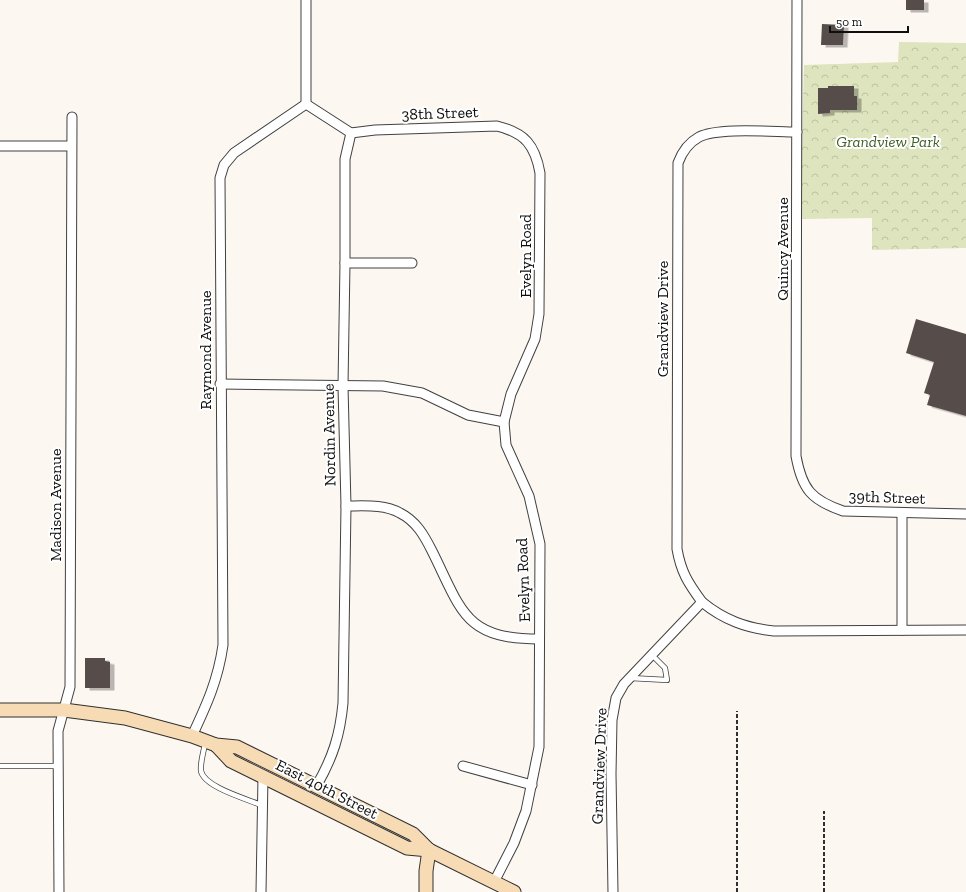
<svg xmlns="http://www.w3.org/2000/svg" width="966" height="892" font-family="'Zilla Slab',serif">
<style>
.park{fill:url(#park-crowns)}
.building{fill:#564d4c;filter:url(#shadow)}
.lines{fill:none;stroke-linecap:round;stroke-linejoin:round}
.lane-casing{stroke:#414141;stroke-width:6}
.street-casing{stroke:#414141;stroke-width:11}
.secondary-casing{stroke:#303030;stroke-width:15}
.path{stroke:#303030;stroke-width:2;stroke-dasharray:4 2;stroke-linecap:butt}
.lane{stroke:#fff;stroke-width:4.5}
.street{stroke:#fff;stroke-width:9}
.secondary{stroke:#f6dbb4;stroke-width:13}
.labels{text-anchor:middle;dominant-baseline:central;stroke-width:4;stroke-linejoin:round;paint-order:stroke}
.street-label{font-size:16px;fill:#0e0e0e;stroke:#fff}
.park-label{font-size:16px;font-style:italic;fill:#425f26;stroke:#fff}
</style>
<defs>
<pattern id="park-crowns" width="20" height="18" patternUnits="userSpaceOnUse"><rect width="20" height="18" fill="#dde4be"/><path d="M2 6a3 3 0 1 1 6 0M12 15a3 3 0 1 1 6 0" fill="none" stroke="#bcc2a2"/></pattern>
<filter id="shadow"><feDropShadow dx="4.5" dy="2.5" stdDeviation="0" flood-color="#0004"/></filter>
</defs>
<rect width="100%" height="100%" fill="#fdf7f1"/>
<path class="park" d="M899 42 966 43V248L872 250V218L800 219 804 65 898 62Z"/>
<g class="building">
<rect x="906" y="0" width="18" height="10"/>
<path d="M822 24 844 25 843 45H821Z"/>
<path d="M828 86H854V96H857V110H830V113L818 114V88H828Z"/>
<path d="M916 319 966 334V416L927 405 930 395 924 393 934 362 906 353Z"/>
<path d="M85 658H105V661L110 662V688H85Z"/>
</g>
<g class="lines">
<defs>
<g id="lane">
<path d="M630 678 667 680 665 668 652 655"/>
<path d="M205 743C204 751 200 762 201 771 204 787 247 799 261 805"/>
<path d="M0 766H58"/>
</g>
<g id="street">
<path d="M306 0V104"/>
<path d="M797 0 796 456C802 489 811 500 843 511L966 514"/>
<path d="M306 104 351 133 345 159V263L343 386 346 506 343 703C340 735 333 757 317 785"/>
<path d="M351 133 375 130 497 126C525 133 535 145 540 173L539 314 535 339 511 394 504 422 506 445 529 496 540 544 539 747 526 811 514 843 494 882"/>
<path d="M0 146H71"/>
<path d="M345 263H412"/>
<path d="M220 384 383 386 422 393 468 415 504 422"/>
<path d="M346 506C364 506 384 504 400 513 416 521 424 535 432 551 462 611 464 639 539 639"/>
<path d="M702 602C724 620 746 628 774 631L966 630"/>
<path d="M902 630V514"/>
<path d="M192 736C207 704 218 680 223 645L220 178 224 165 234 153 306 104"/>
<path d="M463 766 532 785"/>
<path d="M59 892 58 731 70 687 72 117"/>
<path d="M261 892 263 776"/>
<path d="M613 892 611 774 612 720 616 698 624 684 702 602C688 583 681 572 677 549L678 163C682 152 688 143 699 137 718 127 774 132 797 132"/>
</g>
<g id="secondary">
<path d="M0 710H64L125 718 192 736 216 745 237 747 413 834 429 850 514 892"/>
<path d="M216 745 231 761 407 848 429 850"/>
<path d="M426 892V871L429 850"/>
</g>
</defs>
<use href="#lane" class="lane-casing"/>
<use href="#street" class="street-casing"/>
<use href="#secondary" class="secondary-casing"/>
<g class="path">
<path d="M737 892V711"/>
<path d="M824 892V811"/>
</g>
<use href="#lane" class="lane"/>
<use href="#street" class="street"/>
<use href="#secondary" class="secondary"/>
</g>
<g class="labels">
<g class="street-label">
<text transform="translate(440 113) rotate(-2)">38th Street</text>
<text transform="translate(782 249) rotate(-90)">Quincy Avenue</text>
<text transform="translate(525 256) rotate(-90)">Evelyn Road</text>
<text transform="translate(662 319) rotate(-90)">Grandview Drive</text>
<text transform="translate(205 350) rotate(-90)">Raymond Avenue</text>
<text transform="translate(329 435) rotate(-91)">Nordin Avenue</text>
<text transform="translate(887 497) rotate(2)">39th Street</text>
<text transform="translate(55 505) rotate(-90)">Madison Avenue</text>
<text transform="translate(523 580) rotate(-92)">Evelyn Road</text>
<text transform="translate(599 766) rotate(-88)">Grandview Drive</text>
<text transform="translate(327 789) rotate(27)">East 40th Street</text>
</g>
<g class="park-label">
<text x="888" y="141">Grandview Park</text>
</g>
</g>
<path d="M830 26v6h78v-6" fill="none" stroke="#0e0e0e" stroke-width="2"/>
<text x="836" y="26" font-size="12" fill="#0e0e0e" stroke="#ffffff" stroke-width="3" paint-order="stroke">50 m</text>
</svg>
